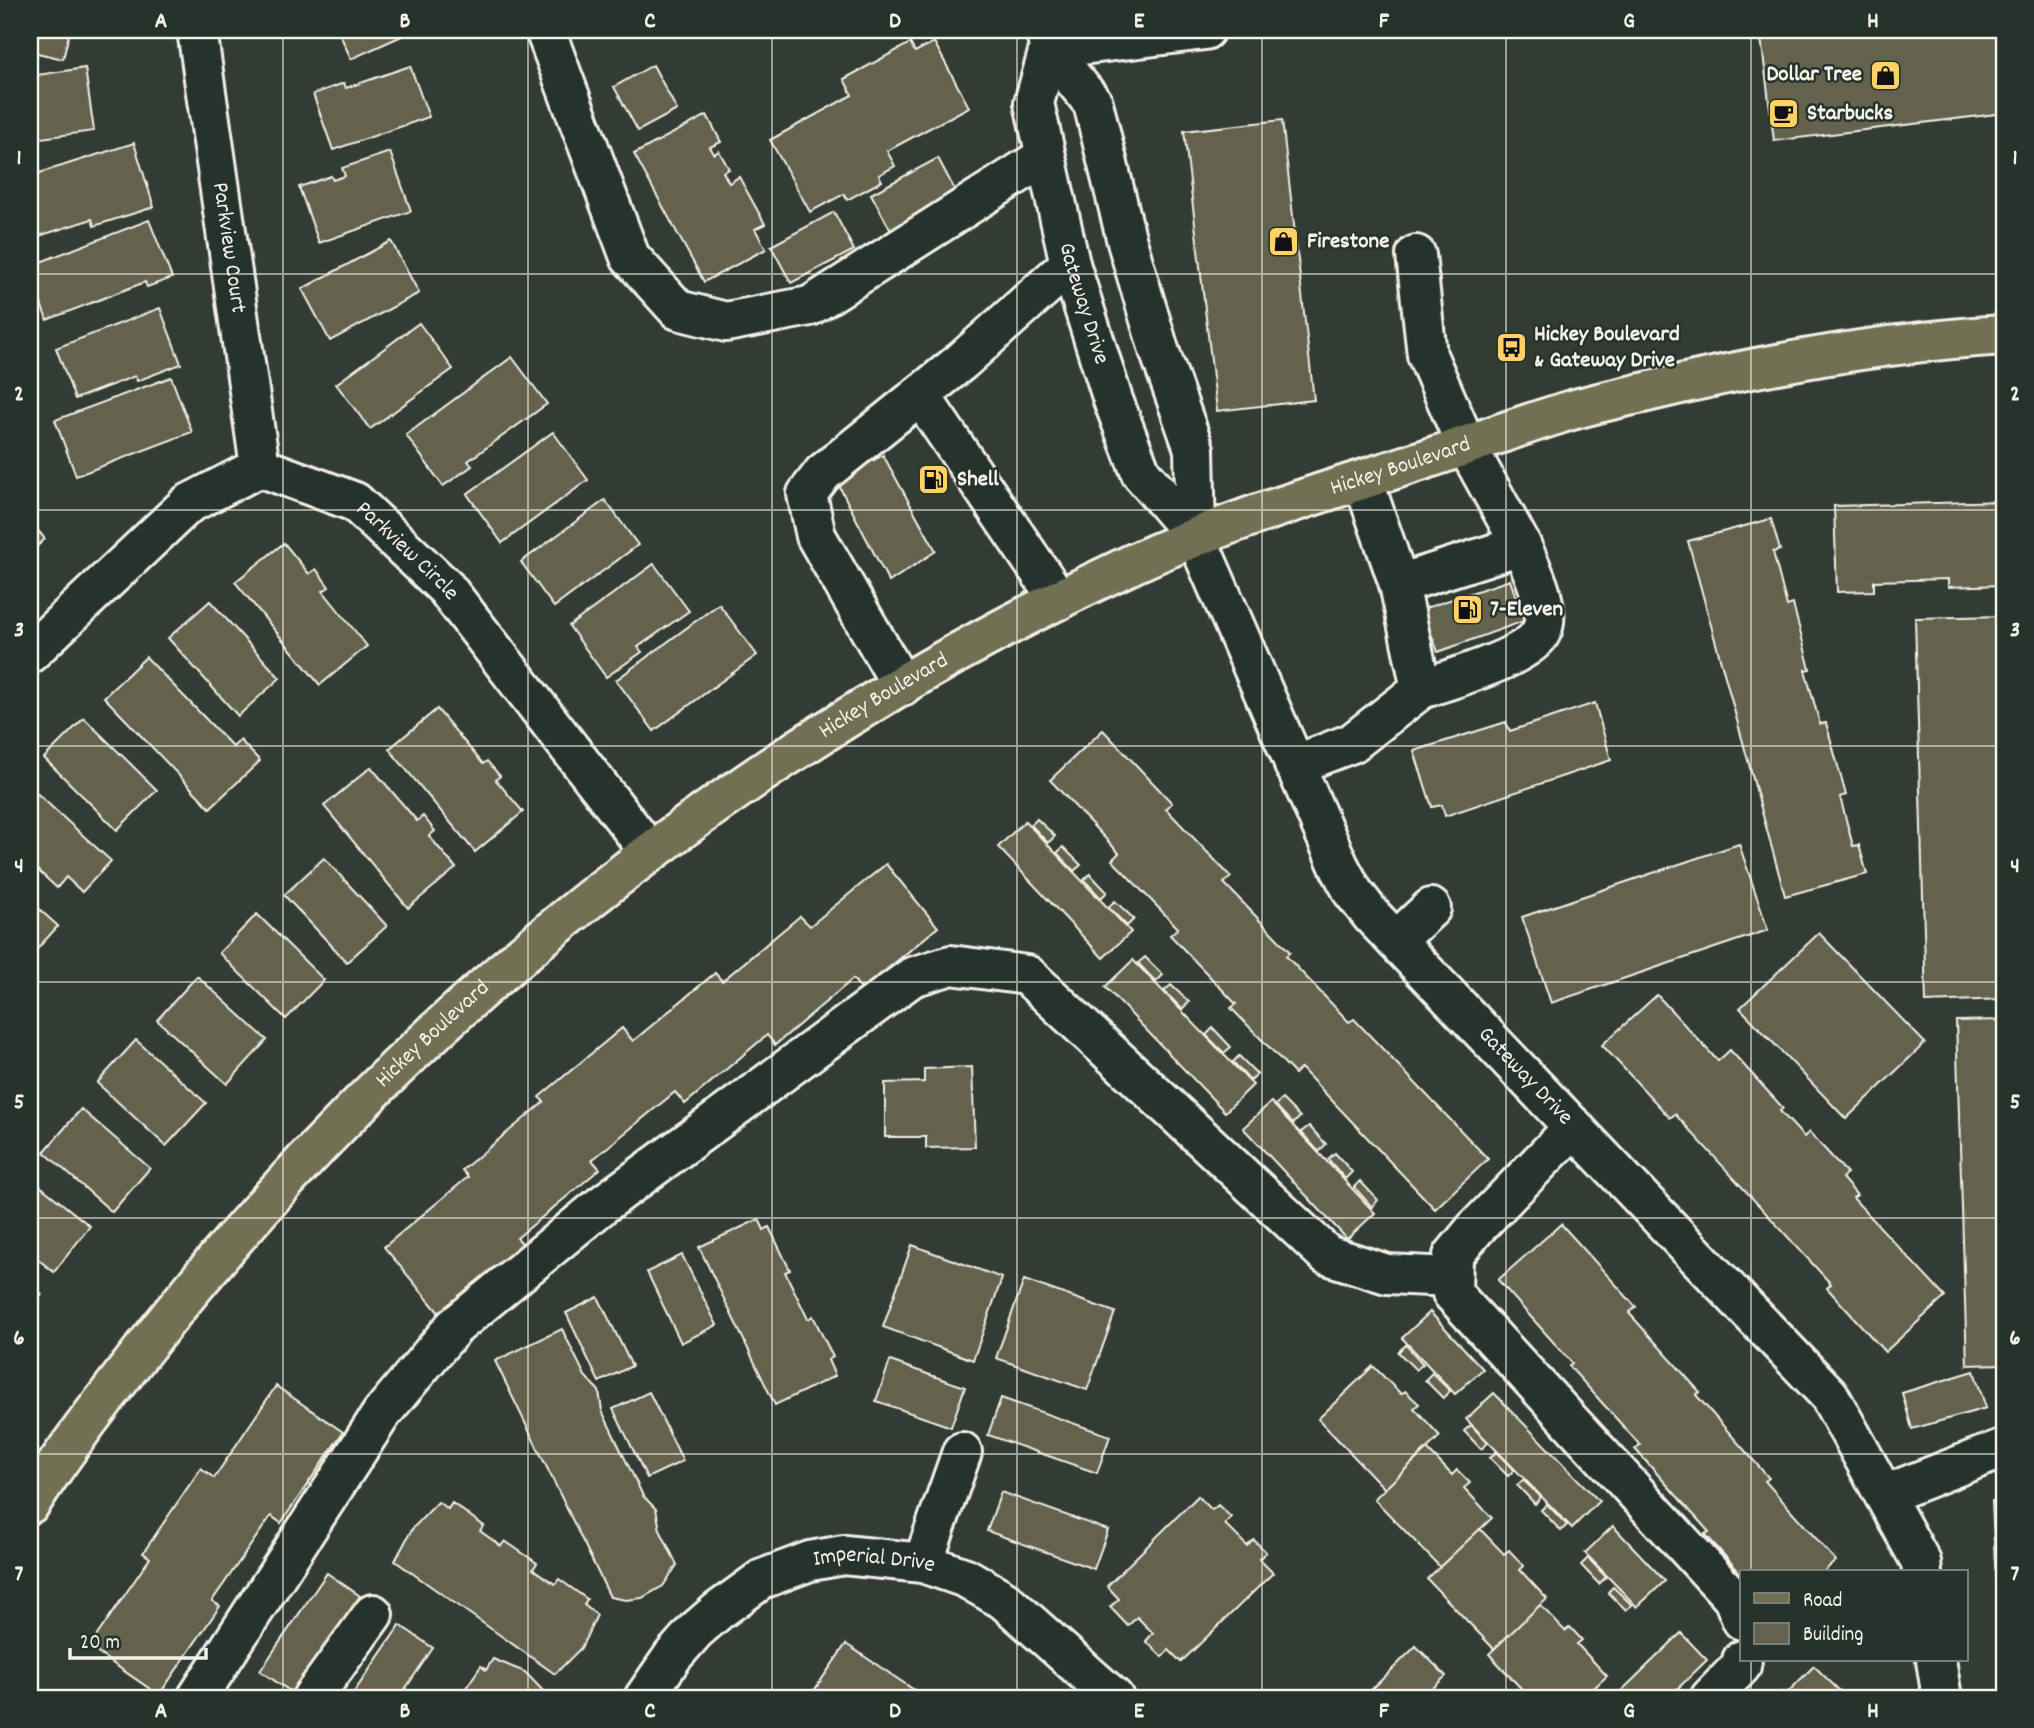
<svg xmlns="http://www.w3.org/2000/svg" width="2034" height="1728" font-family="Dekko,sans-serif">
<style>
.building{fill:#64624e;stroke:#f4f1e8;stroke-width:2}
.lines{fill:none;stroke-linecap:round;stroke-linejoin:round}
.minor-casing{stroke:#f4f1e8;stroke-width:44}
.major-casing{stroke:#f4f1e8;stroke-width:44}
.minor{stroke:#26332d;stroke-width:38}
.major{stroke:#716f52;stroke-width:38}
.grid{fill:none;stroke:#f4f1e8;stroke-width:2;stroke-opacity:0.55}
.labels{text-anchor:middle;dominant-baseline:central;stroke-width:5;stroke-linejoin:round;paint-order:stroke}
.poi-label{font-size:23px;font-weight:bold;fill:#f4f1e8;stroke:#26332d;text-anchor:start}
.street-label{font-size:23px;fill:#f4f1e8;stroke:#26332d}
.neatline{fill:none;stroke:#f4f1e8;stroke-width:2.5}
.grid-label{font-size:23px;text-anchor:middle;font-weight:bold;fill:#f4f1e8}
</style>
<rect width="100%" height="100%" fill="#323c34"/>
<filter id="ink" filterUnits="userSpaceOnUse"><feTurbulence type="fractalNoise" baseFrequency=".0143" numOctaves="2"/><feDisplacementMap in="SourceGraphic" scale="14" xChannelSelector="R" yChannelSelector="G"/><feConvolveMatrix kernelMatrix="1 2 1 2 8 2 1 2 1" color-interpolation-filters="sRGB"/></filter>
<g filter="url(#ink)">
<g class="building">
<path d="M30 30H70L63 59 33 52 34 49 30 47Z"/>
<path d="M338 30H415L351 59Z"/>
<path d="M1760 30H2004V113L1774 141Z"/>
<path d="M934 42 969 107 887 151 895 166 879 175 882 181 847 200 844 194 810 212 770 140 852 95 844 79 910 43 915 52Z"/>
<path d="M653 65 677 110 638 131 614 87Z"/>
<path d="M410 66 429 117 333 150 313 94 344 83 346 88Z"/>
<path d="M85 68 94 131 34 139 33 134 30 135V76Z"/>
<path d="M707 115 721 142 710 147 714 154 719 151 729 169 723 172 729 183 739 177 765 224 755 229 766 249 704 282 634 154Z"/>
<path d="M1282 120 1314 400 1217 411 1184 131Z"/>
<path d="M134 143 154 207 94 226 92 219 39 236 30 207V176Z"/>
<path d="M390 152 411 211 319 243 299 187 331 176 333 180 345 176 342 168Z"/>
<path d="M938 158 958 196 891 231 871 194Z"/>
<path d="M834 212 854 250 791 283 771 246Z"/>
<path d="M149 220 172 278 147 287 145 282 47 320 30 274V266Z"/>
<path d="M391 241 419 293 330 341 302 289Z"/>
<path d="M160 308 181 364 137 381 135 376 75 399 56 348Z"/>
<path d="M419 323 453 369 370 429 336 384Z"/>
<path d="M512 357 547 404 468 461 472 466 443 486 406 435Z"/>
<path d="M171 377 192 432 76 476 55 420Z"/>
<path d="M553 432 588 480 502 543 467 494Z"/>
<path d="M883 455 936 551 889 582 836 480Z"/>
<path d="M605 500 638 545 554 607 521 562Z"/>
<path d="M2004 501V577H2002V585L1948 587V579L1874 581V591L1837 592 1834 506Z"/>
<path d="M1771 519 1780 550 1773 552 1787 606 1793 604 1810 669 1805 670 1820 724 1826 723 1846 795 1840 797 1853 846 1859 845 1867 874 1785 896 1688 541Z"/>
<path d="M30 521 45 539 30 553Z"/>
<path d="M284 543 309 574 316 569 329 587 323 591 367 646 320 685 235 582Z"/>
<path d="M654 564 689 611 638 647 642 652 606 677 569 626Z"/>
<path d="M1510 580 1524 621 1438 652 1422 609Z"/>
<path d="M210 601 280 678 238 716 168 638Z"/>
<path d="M719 604 757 655 654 731 616 680Z"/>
<path d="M2004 616V999L1926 1002 1915 618Z"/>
<path d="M146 657 233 747 240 740 260 761 210 808 104 697Z"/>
<path d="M1595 703 1611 760 1445 816 1442 805 1432 807 1414 751 1506 722 1510 731Z"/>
<path d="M437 709 483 764 487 761 500 776 496 780 523 812 475 852 389 749Z"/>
<path d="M84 718 157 790 117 830 44 758Z"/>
<path d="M1103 730 1172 803 1166 809 1231 877 1224 883 1290 952 1286 956 1349 1022 1354 1019 1488 1159 1435 1209 1301 1068 1295 1074 1231 1008 1236 1004 1170 935 1178 928 1112 860 1119 853 1050 780Z"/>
<path d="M371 767 417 821 423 816 435 831 429 836 456 868 408 908 324 806Z"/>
<path d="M30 787 111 861 82 892 66 877 57 888 30 863Z"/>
<path d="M1037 819 1055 836 1048 843 1031 825Z"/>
<path d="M1025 821 1131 932 1103 958 998 847Z"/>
<path d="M1739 844 1768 930 1551 1003 1522 917Z"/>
<path d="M1063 847 1081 865 1074 871 1057 853Z"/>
<path d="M324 858 387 926 347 962 284 895Z"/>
<path d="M886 864 938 927 862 990 853 979 775 1045 767 1035 685 1104 675 1092 592 1160 600 1169 517 1238 523 1244 439 1313 384 1247 468 1177 462 1170 544 1102 539 1097 622 1028 633 1041 715 973 722 981 800 916 810 926Z"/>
<path d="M1090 874 1107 892 1101 898 1084 880Z"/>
<path d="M30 901 58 926 30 957Z"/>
<path d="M1115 901 1134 919 1127 926 1108 907Z"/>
<path d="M257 914 324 980 286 1019 219 953Z"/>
<path d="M1819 933 1925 1043 1846 1119 1740 1008Z"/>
<path d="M1145 957 1163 975 1156 982 1138 963Z"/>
<path d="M1133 960 1253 1085 1225 1112 1105 987Z"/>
<path d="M197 976 267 1040 227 1084 157 1020Z"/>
<path d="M1171 985 1189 1002 1182 1009 1164 991Z"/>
<path d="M1657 995 1718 1061 1730 1050 1783 1108 1780 1111 1804 1137 1809 1132 1847 1173 1842 1178 1857 1195 1853 1198 1945 1297 1885 1352 1827 1288 1831 1284 1675 1114 1670 1118 1602 1045Z"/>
<path d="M2004 1020V1364L1967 1365 1956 1021Z"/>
<path d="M1213 1028 1231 1047 1224 1053 1206 1035Z"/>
<path d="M136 1040 206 1103 166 1146 97 1083Z"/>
<path d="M1239 1056 1257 1074 1250 1081 1233 1062Z"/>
<path d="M972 1067 975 1147 926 1148V1137H885V1083L924 1082V1069Z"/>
<path d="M1282 1099 1300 1117 1293 1124 1275 1105Z"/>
<path d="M1271 1102 1375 1213 1347 1239 1243 1128Z"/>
<path d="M81 1109 150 1168 112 1212 44 1152Z"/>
<path d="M1309 1126 1326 1144 1319 1152 1301 1132Z"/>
<path d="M1335 1153 1352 1172 1345 1179 1328 1159Z"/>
<path d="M30 1178 90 1226 54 1272 30 1253Z"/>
<path d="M1360 1181 1378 1200 1372 1207 1354 1187Z"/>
<path d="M759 1219 764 1230 769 1227 790 1270 785 1272 808 1319 813 1316 833 1357 828 1360 835 1376 775 1405 699 1247Z"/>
<path d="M1561 1224 1636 1307 1629 1313 1700 1392 1696 1395 1769 1478 1765 1481 1836 1561 1823 1572H1742V1575L1705 1534 1709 1532 1635 1449 1640 1445 1569 1366 1572 1363 1498 1280Z"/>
<path d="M912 1245 1002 1278 973 1360 883 1327Z"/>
<path d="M682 1255 717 1325 681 1343 647 1272Z"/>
<path d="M1024 1280 1115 1312 1087 1390 996 1358Z"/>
<path d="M30 1286 42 1294 30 1311Z"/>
<path d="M598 1297 632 1366 599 1382 566 1313Z"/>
<path d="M1430 1312 1483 1369 1455 1394 1402 1338Z"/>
<path d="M562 1329 585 1376 599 1391 602 1411 643 1496 656 1509 660 1530 677 1565 663 1586 642 1598 626 1600 610 1597 495 1361Z"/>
<path d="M1406 1345 1423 1364 1416 1370 1398 1352Z"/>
<path d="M890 1361 965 1387 951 1427 876 1401Z"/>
<path d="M1373 1366 1401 1394 1405 1391 1419 1404 1414 1408 1440 1436 1385 1489 1318 1419Z"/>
<path d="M1974 1371 1986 1408 1912 1429 1902 1393Z"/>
<path d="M1432 1373 1450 1391 1443 1398 1425 1380Z"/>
<path d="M276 1386 343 1432 281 1523 271 1516 212 1601 220 1606 159 1695 89 1647 150 1558 143 1553 201 1468 214 1478Z"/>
<path d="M649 1392 683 1461 647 1478 613 1409Z"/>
<path d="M1494 1393 1599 1501 1572 1528 1466 1419Z"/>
<path d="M1001 1398 1110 1436 1097 1473 988 1435Z"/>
<path d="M1471 1425 1488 1443 1481 1449 1464 1431Z"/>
<path d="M1427 1449 1452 1475 1457 1470 1470 1483 1464 1488 1492 1518 1440 1567 1374 1499Z"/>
<path d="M1496 1452 1514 1470 1508 1476 1490 1458Z"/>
<path d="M1523 1480 1541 1497 1535 1504 1517 1485Z"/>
<path d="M1001 1492 1108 1530 1094 1569 987 1531Z"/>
<path d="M1198 1496 1212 1510 1218 1505 1231 1517 1225 1524 1247 1546 1254 1540 1266 1552 1259 1559 1273 1573 1181 1662 1169 1650 1162 1657 1146 1641 1153 1633 1137 1617 1128 1626 1110 1607 1119 1599 1107 1586Z"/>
<path d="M1992 1501H2004V1585H1996Z"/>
<path d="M438 1502 448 1509 452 1503 484 1526 480 1531 501 1546 505 1541 537 1563 533 1569 555 1584 559 1579 587 1599 584 1605 597 1615 581 1648 555 1674 395 1561 412 1529Z"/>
<path d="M1547 1504 1567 1525 1561 1531 1541 1510Z"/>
<path d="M1613 1526 1665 1581 1637 1607 1585 1553Z"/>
<path d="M1480 1529 1504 1554 1509 1550 1524 1566 1520 1570 1547 1599 1494 1649 1427 1579Z"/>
<path d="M1588 1558 1606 1577 1599 1584 1581 1565Z"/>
<path d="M327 1573 360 1596 293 1693 260 1671Z"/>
<path d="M1613 1587 1632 1605 1626 1610 1608 1592Z"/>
<path d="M1540 1605 1565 1631 1570 1627 1582 1640 1577 1644 1607 1676 1583 1698H1530L1489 1654Z"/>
<path d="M400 1625 433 1648 399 1698H350Z"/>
<path d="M1681 1633 1707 1660 1668 1698H1614Z"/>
<path d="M846 1644 926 1698H809Z"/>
<path d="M1416 1646 1446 1676 1422 1698H1363Z"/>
<path d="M493 1659 525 1672 548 1696 547 1698H459L481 1666 486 1670Z"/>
<path d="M1814 1666 1847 1698H1774L1781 1692 1785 1695Z"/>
</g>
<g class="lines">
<defs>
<g id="minor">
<path id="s1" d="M197 30 260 467"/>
<path d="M545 30 630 257 678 310 726 322 810 306 1044 157"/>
<path id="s2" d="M1046 30 1049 49 1034 103 1070 264 1113 400 1141 473 1196 537 1339 866 1353 892 1372 916 1829 1395 1921 1562 1922 1572"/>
<path d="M1049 49 1093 103 1127 242 1159 350 1194 449 1196 537"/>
<path d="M1049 49 1205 30"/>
<path d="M920 395 1059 600"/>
<path d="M1363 480 1399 584 1521 545 1466 445 1427 355 1416 255"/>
<path id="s3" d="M30 653 188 504 260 467 355 502 446 588 649 851"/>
<path d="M902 686 816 536 807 494 823 473 962 361 1070 264"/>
<path d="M1421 689C1449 679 1528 658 1541 632 1553 609 1530 566 1521 545"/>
<path d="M1294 765 1352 743 1421 689 1399 584"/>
<path d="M1396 941 1431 908"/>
<path d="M1574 1127 1475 1229 1453 1256 1452 1293 1733 1598 1742 1620"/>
<path d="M1884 1495 2004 1448"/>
<path d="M923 1563 962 1452"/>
<path d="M1936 1660 1942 1698"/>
<path d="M197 1698 382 1413 454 1327 602 1205 912 977 951 965 1027 975 1327 1255 1387 1274 1452 1277"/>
<path d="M312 1698 373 1614"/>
<path id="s4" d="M644 1698 673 1656 695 1631 718 1611 762 1579 810 1561 844 1555 923 1563 966 1578 1004 1600 1114 1698"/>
<path d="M1710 1698 1741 1666 1742 1660"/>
</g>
<g id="major">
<path id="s5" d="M30 1504C64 1451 103 1401 142 1351 404 1014 745 744 1132 564 1225 521 1326 492 1423 460 1469 445 1513 428 1559 414 1589 404 1621 398 1651 391 1768 363 1885 342 2004 335"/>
</g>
</defs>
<use href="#minor" class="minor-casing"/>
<use href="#major" class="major-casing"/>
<use href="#minor" class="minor"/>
<use href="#major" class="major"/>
</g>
</g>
<path class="grid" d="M283 30V1698M528 30V1698M772 30V1698M1017 30V1698M1262 30V1698M1506 30V1698M1751 30V1572M30 274H2004M30 510H2004M30 746H2004M30 982H2004M30 1218H2004M30 1454H2004M1751 1660V1698"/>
<defs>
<symbol id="shop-square" viewBox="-11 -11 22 22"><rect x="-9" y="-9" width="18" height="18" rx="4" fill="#ffd166" stroke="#26332d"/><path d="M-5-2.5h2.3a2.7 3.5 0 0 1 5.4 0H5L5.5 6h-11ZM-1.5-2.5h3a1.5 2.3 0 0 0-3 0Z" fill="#111"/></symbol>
<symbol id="cafe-square" viewBox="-11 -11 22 22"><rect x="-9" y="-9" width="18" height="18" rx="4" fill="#ffd166" stroke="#26332d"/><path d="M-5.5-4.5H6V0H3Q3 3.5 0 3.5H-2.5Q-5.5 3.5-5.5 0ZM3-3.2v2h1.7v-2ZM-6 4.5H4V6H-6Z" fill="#111"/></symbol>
<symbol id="bus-square" viewBox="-11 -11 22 22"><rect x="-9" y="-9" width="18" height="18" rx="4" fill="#ffd166" stroke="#26332d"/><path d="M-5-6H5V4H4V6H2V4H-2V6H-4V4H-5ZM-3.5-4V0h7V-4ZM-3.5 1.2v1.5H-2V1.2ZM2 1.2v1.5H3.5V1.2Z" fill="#111"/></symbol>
<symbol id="fuel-square" viewBox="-11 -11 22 22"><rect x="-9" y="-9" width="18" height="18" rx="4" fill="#ffd166" stroke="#26332d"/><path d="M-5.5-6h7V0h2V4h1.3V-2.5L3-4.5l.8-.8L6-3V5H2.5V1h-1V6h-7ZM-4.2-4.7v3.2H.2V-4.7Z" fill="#111"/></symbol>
</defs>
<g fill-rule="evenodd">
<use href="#shop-square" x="1868" y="58" width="35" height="35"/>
<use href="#cafe-square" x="1766" y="96" width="35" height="35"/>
<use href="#shop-square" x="1266" y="224" width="35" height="35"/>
<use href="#bus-square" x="1494" y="330" width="35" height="35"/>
<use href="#fuel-square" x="916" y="462" width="35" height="35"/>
<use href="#fuel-square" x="1450" y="592" width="35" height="35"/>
</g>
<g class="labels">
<g class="poi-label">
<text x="1862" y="75" text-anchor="end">Dollar Tree</text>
<text x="1807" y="114">Starbucks</text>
<text x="1307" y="242">Firestone</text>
<text x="1534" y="335">Hickey Boulevard<tspan x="1534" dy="26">&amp; Gateway Drive</tspan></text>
<text x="957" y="480">Shell</text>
<text x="1490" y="610">7-Eleven</text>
</g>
<g class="street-label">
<text stroke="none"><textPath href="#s1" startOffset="220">Parkview Court</textPath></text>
<text stroke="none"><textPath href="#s2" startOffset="282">Gateway Drive</textPath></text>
<text stroke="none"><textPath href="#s5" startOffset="1752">Hickey Boulevard</textPath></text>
<text stroke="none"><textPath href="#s3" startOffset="471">Parkview Circle</textPath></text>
<text stroke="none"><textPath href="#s5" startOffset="1185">Hickey Boulevard</textPath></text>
<text stroke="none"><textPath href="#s5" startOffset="620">Hickey Boulevard</textPath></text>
<text stroke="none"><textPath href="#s2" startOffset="1186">Gateway Drive</textPath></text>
<text stroke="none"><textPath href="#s4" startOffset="285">Imperial Drive</textPath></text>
</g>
</g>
<rect width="2034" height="1728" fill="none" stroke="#26332d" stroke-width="77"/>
<rect x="1740" y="1570" width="228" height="91" fill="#26332d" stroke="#787f78" stroke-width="2"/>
<rect x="1754" y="1593" width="35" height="10" fill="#716f52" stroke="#787f78" stroke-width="2"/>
<text x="1803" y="1606" font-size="21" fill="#f4f1e8">Road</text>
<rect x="1754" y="1623" width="35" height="21" fill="#64624e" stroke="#787f78" stroke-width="2"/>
<text x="1803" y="1640" font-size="21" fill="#f4f1e8">Building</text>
<path d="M70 1648v10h136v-10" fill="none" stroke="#f4f1e8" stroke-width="3.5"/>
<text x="80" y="1648" font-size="21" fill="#f4f1e8" stroke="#26332d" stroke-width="5" paint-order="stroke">20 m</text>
<rect x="38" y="38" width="1958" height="1652" class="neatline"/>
<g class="grid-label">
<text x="161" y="27">A</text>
<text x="405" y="27">B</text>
<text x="650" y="27">C</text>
<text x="895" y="27">D</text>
<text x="1139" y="27">E</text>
<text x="1384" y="27">F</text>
<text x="1629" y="27">G</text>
<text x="1873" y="27">H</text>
<text x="19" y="164">1</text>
<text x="2015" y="164">1</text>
<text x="19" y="400">2</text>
<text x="2015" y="400">2</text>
<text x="19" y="636">3</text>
<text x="2015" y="636">3</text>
<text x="19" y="872">4</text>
<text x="2015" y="872">4</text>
<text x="19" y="1108">5</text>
<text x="2015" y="1108">5</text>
<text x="19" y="1344">6</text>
<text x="2015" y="1344">6</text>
<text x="19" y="1580">7</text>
<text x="2015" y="1580">7</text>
<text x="161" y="1717">A</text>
<text x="405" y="1717">B</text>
<text x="650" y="1717">C</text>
<text x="895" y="1717">D</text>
<text x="1139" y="1717">E</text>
<text x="1384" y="1717">F</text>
<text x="1629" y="1717">G</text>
<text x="1873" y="1717">H</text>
</g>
</svg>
